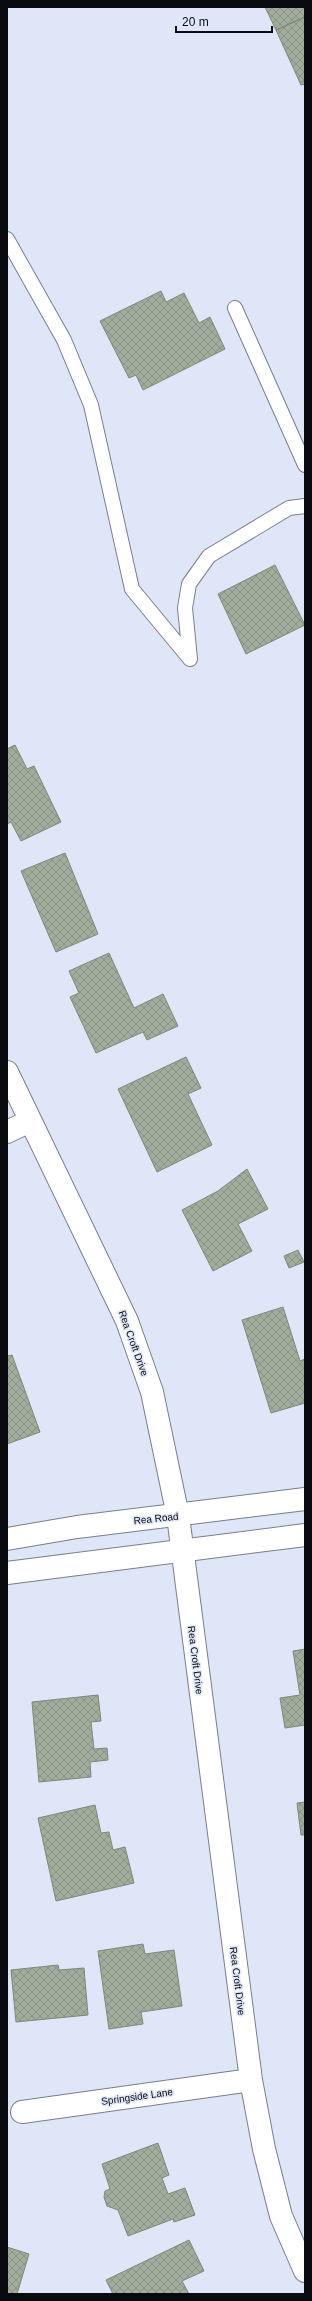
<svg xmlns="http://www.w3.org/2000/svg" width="312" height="2301" font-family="Helvetica,sans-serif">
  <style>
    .building { fill: url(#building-cross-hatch); stroke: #7e8778 }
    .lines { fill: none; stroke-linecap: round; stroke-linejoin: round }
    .lane-casing { stroke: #787e8e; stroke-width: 16 }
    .street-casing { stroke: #787e8e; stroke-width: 24 }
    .secondary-casing { stroke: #787e8e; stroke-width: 24 }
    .lane { stroke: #fff; stroke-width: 14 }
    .street { stroke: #fff; stroke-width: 22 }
    .secondary { stroke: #fff; stroke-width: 22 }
    .labels { text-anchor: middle; stroke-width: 3; stroke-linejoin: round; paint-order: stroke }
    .street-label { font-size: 10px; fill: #090b11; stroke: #dfe6f7 }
  </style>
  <defs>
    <pattern id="building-cross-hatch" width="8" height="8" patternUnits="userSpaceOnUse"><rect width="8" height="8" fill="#a2ac9c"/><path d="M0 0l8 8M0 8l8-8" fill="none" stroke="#8a9385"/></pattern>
  </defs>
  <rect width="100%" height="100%" fill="#dfe6f7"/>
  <path class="building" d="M265,7H305V17L276,30Z
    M305,17V84L301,85L276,30Z
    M161,291L166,302L184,293L199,323L210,317L225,349L143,390L136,375L129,378L100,321Z
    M275,565L305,625L246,654L218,594Z
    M15,745L27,769L34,766L61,822L21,841L11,822L7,824V749Z
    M65,853L98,934L56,952L21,871Z
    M109,953L134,1008L163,994L178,1026L147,1040L143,1032L96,1053L70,997L79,993L69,971Z
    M186,1057L201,1088L188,1094L212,1145L157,1172L118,1089Z
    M247,1169L268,1209L238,1224L252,1251L213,1271L182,1210L218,1191Z
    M298,1250L304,1262L289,1268L284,1256Z
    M283,1307L300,1361L305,1359V1403L271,1413L242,1320Z
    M12,1355L40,1432L7,1444V1356Z
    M305,1649V1725L285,1728L280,1698L300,1695L293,1651Z
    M98,1695L101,1721L91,1722L94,1749L107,1748L108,1760L90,1762L91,1777L39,1782L32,1702Z
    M305,1802V1835H301L297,1803Z
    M95,1805L101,1833L109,1832L113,1850L125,1847L134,1883L56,1901L38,1818Z
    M143,1944L145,1954L174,1950L182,2006L141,2012L143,2024L109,2029L98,1951Z
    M58,1965L59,1970L84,1968L88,2015L16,2022L11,1970Z
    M158,2143L169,2175L162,2178L168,2194L185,2188L195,2215L174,2222L173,2219L128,2236L118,2210L107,2206L104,2197L105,2191L110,2189L102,2164Z
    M189,2240L204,2271L182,2281L189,2294H113L106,2280Z
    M7,2247L29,2254L17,2294H7Z"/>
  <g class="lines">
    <g class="lane-casing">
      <path id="lane" d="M7,239L64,340L91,405L132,589L190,659
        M235,308L305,465
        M190,659L185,608L189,584L209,556L289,508L305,506"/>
    </g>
    <g class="street-casing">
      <path id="street" d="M7,1072L127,1321L152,1392L178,1516L251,2080L264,2149L281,2216L305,2271
        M7,1132L30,1121
        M22,2112L251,2080"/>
    </g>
    <g class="secondary-casing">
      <path id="secondary" d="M7,1539L77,1527L305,1499
        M7,1573L305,1535"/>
    </g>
    <use href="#lane" class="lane"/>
    <use href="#street" class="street"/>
    <use href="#secondary" class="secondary"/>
  </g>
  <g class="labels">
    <g class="street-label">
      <text transform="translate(134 1343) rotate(70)" y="4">Rea Croft Drive</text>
      <text transform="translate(156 1518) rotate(-6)" y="4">Rea Road</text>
      <text transform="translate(196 1660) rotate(83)" y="4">Rea Croft Drive</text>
      <text transform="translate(238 1981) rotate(83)" y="4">Rea Croft Drive</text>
      <text transform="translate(137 2096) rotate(-8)" y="4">Springside Lane</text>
    </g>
  </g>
  <rect width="312" height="2301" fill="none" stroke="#090b11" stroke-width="16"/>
  <path d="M176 26v6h96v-6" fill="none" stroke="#090b11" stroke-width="2"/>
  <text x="182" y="26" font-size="12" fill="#090b11" stroke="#dfe6f7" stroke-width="3" paint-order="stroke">20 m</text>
</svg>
